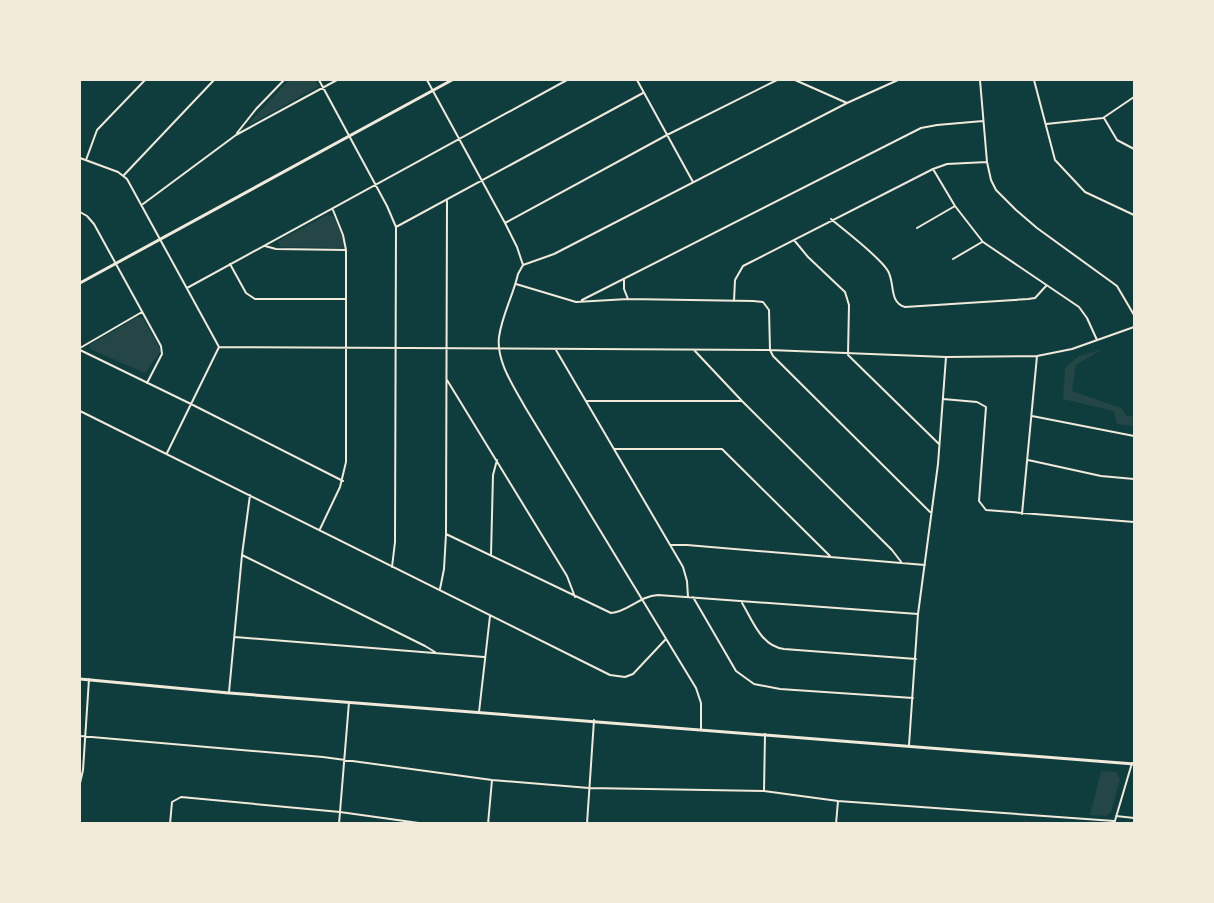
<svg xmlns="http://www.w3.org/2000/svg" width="1214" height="903" font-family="'Fira Sans',sans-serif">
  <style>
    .green { fill: #244646 }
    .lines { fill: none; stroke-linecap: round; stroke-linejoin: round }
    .minor { stroke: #f1e9da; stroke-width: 2 }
    .tertiary { stroke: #f1e9da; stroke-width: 3 }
  </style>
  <rect width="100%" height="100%" fill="#0f3d3e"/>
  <path class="green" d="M289,80H315L319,86L251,124L249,123Z
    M327,215L333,216L344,239V248L280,247L278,241Z
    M137,317L143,318L161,351L145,373L90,349V345Z
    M1101,350L1076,365L1072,391L1121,408L1127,416H1134V426L1117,424L1114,411L1063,399L1065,368L1079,356Z
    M1101,771L1116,772L1120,779L1111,812L1106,816L1090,815Z"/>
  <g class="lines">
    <path class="minor" d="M319,80L387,206L396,227L395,542L392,567
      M427,80L505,223L517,247L523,265L518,274C513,296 502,315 499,337C496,361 514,387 525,407L696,688L701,703V730
      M637,80L693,182
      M795,80L847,103
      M980,80L987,162L991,180L996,190L1016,210L1037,228L1117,286L1134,315
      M1034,80L1055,160L1085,192L1134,215
      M1104,118L1117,140L1134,149
      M1046,124L1103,118L1134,97
      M237,133L256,109L284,80
      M80,158L118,172L127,179L219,347L167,453
      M86,160L97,130L145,80
      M933,169L955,206L983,242L1079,307L1087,318L1097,340
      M124,175L214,80
      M143,204L236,135L337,80
      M80,212L87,216L94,224L161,346L162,354L147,383
      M831,219C845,231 880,257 888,271C895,283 889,303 905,307L1028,299L1035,298L1046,286
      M505,223L667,135L777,80
      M396,227L643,93
      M917,228L955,206
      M794,240L808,257L845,292L849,305L848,355L939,444
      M265,246L276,249L346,250
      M953,259L982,242
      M230,264L246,293L255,299H346
      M523,265L554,254L847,103L898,80
      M624,280V289L628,299
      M516,284L576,302L628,299L753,301L763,302L769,310L770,350L773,356L930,512
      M187,288L567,80
      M582,300L921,128L937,125L983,121
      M734,301L735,280L743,266L933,169L947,164L987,162
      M219,347L770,350L946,357L1037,356L1072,349L1134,327
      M80,348L142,312
      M80,350L191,404L343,481
      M556,350L683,567L687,581L688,597
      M694,350L742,401L892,550L902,563
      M447,380L567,576L575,597
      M943,399L977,402L986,407L979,501L986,510L1134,522
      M587,401H742
      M80,411L610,675L625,677L633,674L665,640
      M1032,416L1134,436
      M614,449H722L830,556
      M1028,460L1101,476L1134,479
      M1022,514L1037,356
      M320,529L340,487L346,462V250L343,235L333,210
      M446,534L611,613C628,612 639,596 658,595L918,614
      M671,545H687L925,565
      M242,555L425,646L435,652
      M491,555L493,475L497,460
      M440,589L444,569L446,534L447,201
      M693,597L736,671L754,684L780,689L913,698
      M742,603C753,621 761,646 784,649L916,659
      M235,637L484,657
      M229,692L242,555L250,495
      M479,712L490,616
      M80,736L323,757L492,780L589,788L764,791L838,801L1114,821
      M909,745L918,614L938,464L946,357
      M80,783L83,770L89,679
      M764,791L765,734
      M1116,816L1134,818
      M170,824L172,802L181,797L340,812L426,824
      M339,824L349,702
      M488,824L492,780
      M587,824L594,720
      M836,824L838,801
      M1114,824L1132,763"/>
    <path class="tertiary" d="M80,283L452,80
      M80,679L229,693L1134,764"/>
  </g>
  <rect width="1214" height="903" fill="none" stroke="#f1e9da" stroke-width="162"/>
</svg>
